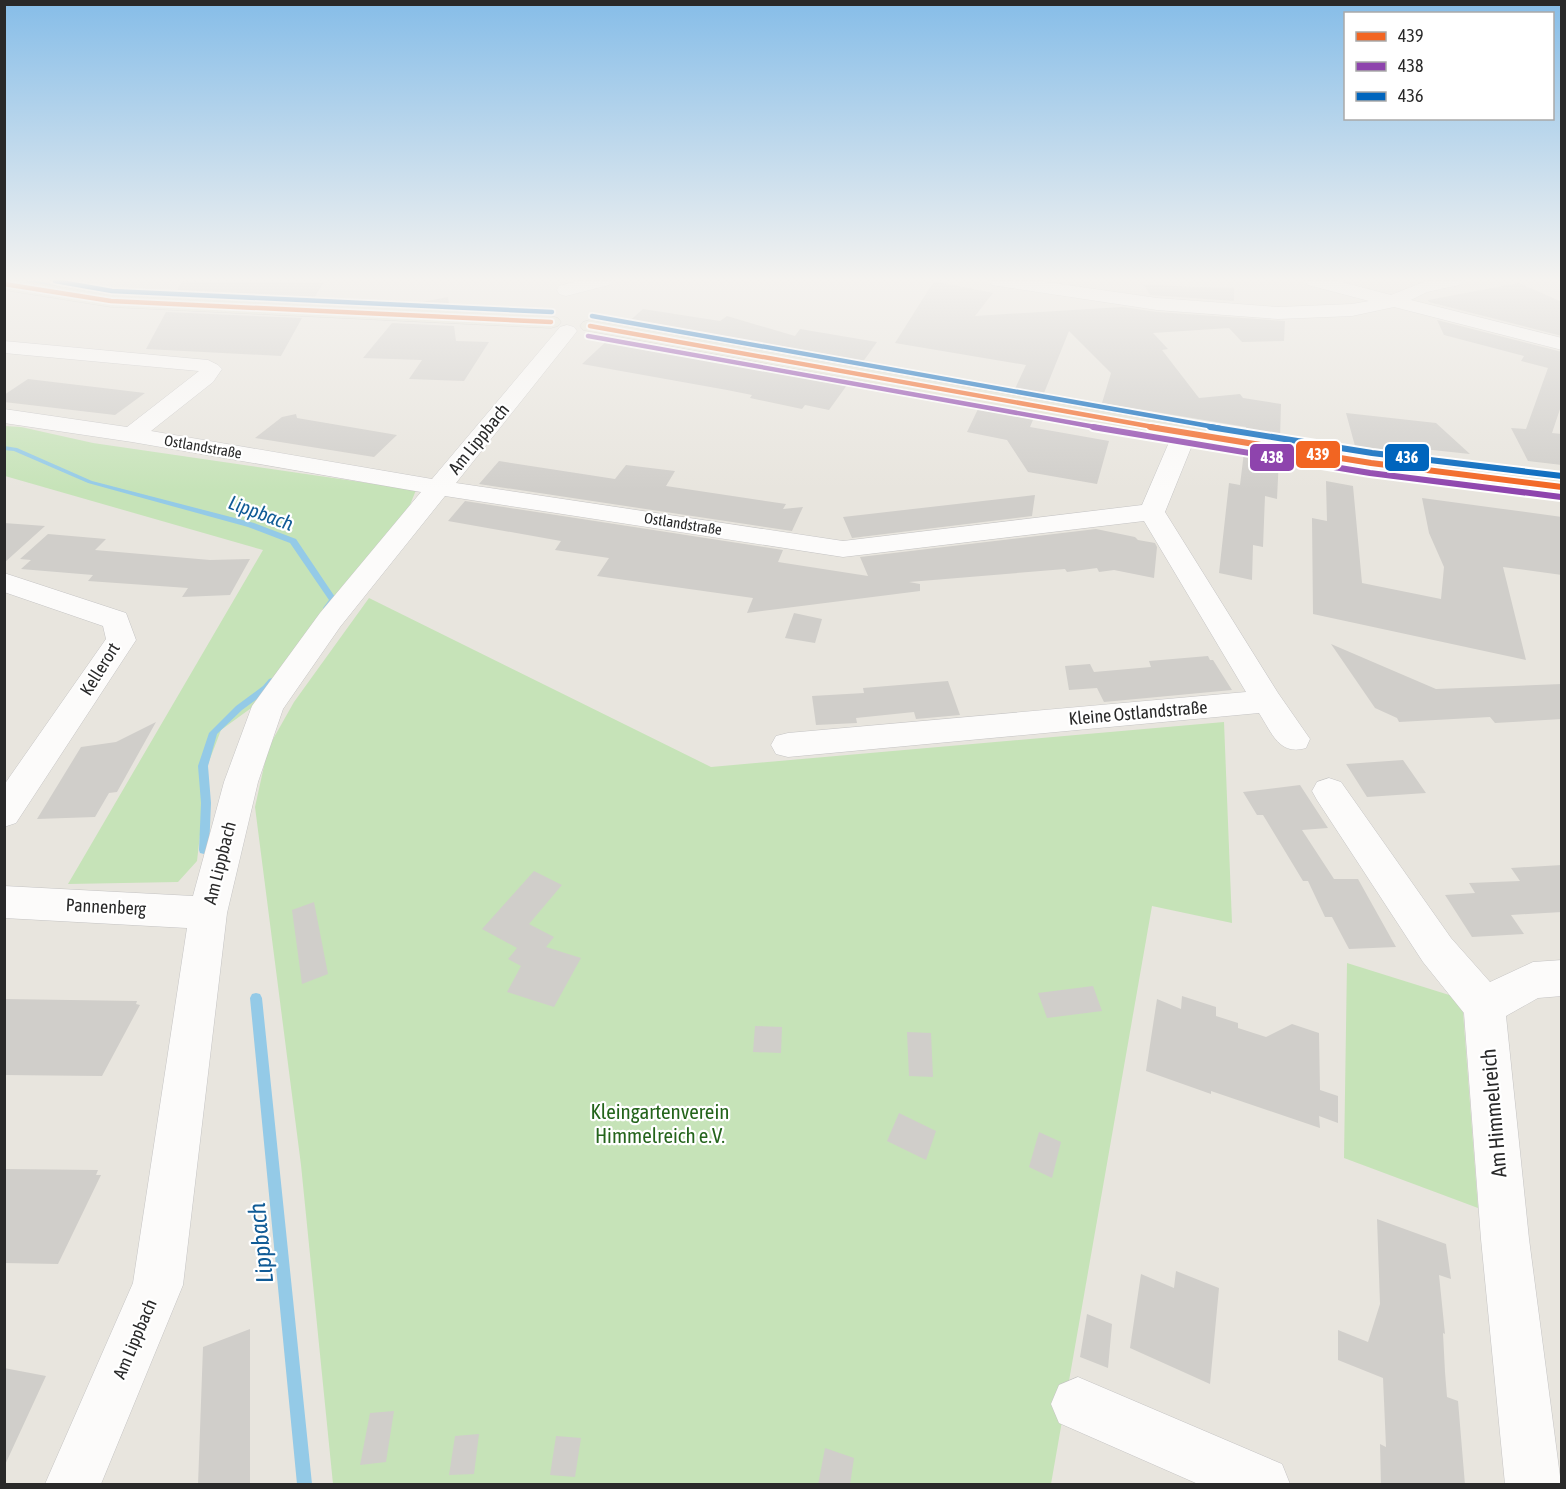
<svg xmlns="http://www.w3.org/2000/svg" width="1566" height="1489" font-family="'Asap Condensed',sans-serif">
  <style>
    .green { fill: #c6e3b8 }
    .lines { fill: none; stroke-linecap: round; stroke-linejoin: round }
    .stream { fill: #94cae7; fill-rule: evenodd }
    .building { fill: #d0ceca }
    .minor-casing { stroke: #c5c4c4; stroke-width: 1 }
    .major-casing { stroke: #c4c3c0; stroke-width: 1 }
    .minor { fill: #fcfbfa; fill-rule: evenodd }
    .major { fill: #e5e3d4; fill-rule: evenodd }
    .bus-1-far1-casing { stroke: #fff; stroke-width: 8 }
    .bus-1-casing { stroke: #fff; stroke-width: 10 }
    .bus-2-far1-casing { stroke: #fff; stroke-width: 8 }
    .bus-2-casing { stroke: #fff; stroke-width: 10 }
    .bus-3-far1-casing { stroke: #fff; stroke-width: 8 }
    .bus-3-casing { stroke: #fff; stroke-width: 10 }
    .bus-1-far1 { stroke: #f26522; stroke-width: 4.5 }
    .bus-1 { stroke: #f26522; stroke-width: 6 }
    .bus-2-far1 { stroke: #8e44ad; stroke-width: 4.5 }
    .bus-2 { stroke: #8e44ad; stroke-width: 6 }
    .bus-3-far1 { stroke: #0065bd; stroke-width: 4.5 }
    .bus-3 { stroke: #0065bd; stroke-width: 6 }
    .labels { text-anchor: middle; stroke-width: 4.5; stroke-linejoin: round; paint-order: stroke }
    .far-street-label { font-size: 15px; fill: #292929; stroke: #fff }
    .street-label { font-size: 18px; fill: #292929; stroke: #fff }
    .water-label { font-size: 20px; font-style: italic; fill: #105b96; stroke: #fff }
    .near-park-label { font-size: 21px; fill: #24641b; stroke: #fff }
    .near-street-label { font-size: 21px; fill: #292929; stroke: #fff }
    .near-water-label { font-size: 24px; font-style: italic; fill: #105b96; stroke: #fff }
    .line-badge { stroke: #fff; stroke-width: 2 }
    .badge-label { font-size: 16px; text-anchor: middle; font-weight: bold; fill: #fff }
  </style>
  <rect width="100%" height="100%" fill="#e8e5de"/>
  <path class="green" d="M4,426L21,427L93,443L416,490L410,505L258,703L221,730L208,764L197,861L178,882L68,884L263,550L5,476Z
    M369,598L711,767L1224,722L1232,923L1152,906L1051,1484H333L301,1165L255,807L268,748L294,702Z
    M1347,963L1462,999L1478,1208L1344,1158Z"/>
  <g class="lines">
    <path class="stream" d="M26,281H38L58,286L55,288Z
      M93,291L127,294L130,296L127,298L91,294V292Z
      M4,446L17,448L92,481L254,523L296,539L337,600L330,610H324L323,608L329,600L290,543L248,527L88,483L14,451L4,450Z
      M272,678L276,681L269,690L242,710L217,734L208,766L211,803L209,850L208,853L204,854L200,853L199,850L201,803L198,766L209,733L236,706L263,686L269,679Z
      M256,993L260,994L262,998L312,1484H297L250,998L252,994Z"/>
  </g>
  <path class="building" d="M182,281L299,283H323L312,302L174,296Z
    M934,281L993,293L975,316L1122,307L1157,312L1285,321L1284,341L1242,342L1229,328L1153,333L1168,349L1162,350L1199,398L1240,394L1243,398L1281,404L1280,439L1246,434V427L1102,403L1111,373L1069,331L1042,398L1013,393L1026,365L895,343Z
    M1519,283L1562,302V336L1429,302L1428,300Z
    M1144,285L1234,288V301L1150,295Z
    M448,297L450,309L405,307L406,305Z
    M643,309L720,321L727,316L795,336L800,329L877,342L860,366L626,324Z
    M166,312L302,318L281,356L146,349Z
    M1437,320L1562,352V403L1552,433L1562,434V465L1528,461L1511,428L1526,429L1548,368L1521,361L1524,356L1444,335Z
    M392,323L454,326L456,341L489,342L464,381L409,379L422,360L363,358Z
    M611,337L850,381L829,410L805,405L802,409L750,398L752,395L727,390L582,364Z
    M28,379L145,393L115,415L4,402V395Z
    M978,409L1004,413L1005,409L1035,415L1030,427L1109,441L1097,484L1028,472L1007,440L967,432Z
    M1346,413L1436,423L1470,454L1385,445L1387,450L1355,446Z
    M296,414L297,418L397,435L374,457L255,438L282,417Z
    M1244,452L1279,457L1277,499L1265,496L1263,547L1253,545L1252,580L1219,573L1229,483L1240,485Z
    M499,461L615,479L626,465L675,471L666,486L786,504L783,509L803,507L792,531L479,484Z
    M1326,481L1353,486L1362,583L1441,599L1444,567L1429,533L1422,498L1562,517V575L1503,567L1526,660L1313,614L1312,518L1327,521Z
    M1035,495L1032,516L852,538L843,517Z
    M465,501L783,550L778,562L868,576L860,557L1096,529L1135,537L1138,540L1155,543L1157,547L1154,578L1114,570L1099,572L1097,568L1067,572L1065,569L909,582L920,584V591L747,613L753,598L597,576L609,558L555,550L561,541L448,521Z
    M4,523L45,526L4,563Z
    M48,534L106,539L95,550L210,560L250,559L230,595L182,597L188,588L88,581L93,575L21,569L31,560L20,559Z
    M794,613L822,619L815,643L785,638Z
    M1331,644L1436,689L1562,684V719L1495,723L1490,717L1399,722L1397,718L1375,708Z
    M1208,656L1210,660H1213L1232,690L1104,702L1097,688L1069,690L1065,666L1090,664L1094,672L1151,667L1149,661Z
    M948,681L960,715L916,719L914,712L856,718L857,723L816,725L812,696L864,693L863,688Z
    M156,722L117,792L109,793L95,817L37,819L81,747L116,742Z
    M1403,760L1426,793L1367,797L1346,764Z
    M1300,785L1328,828L1302,830L1334,879H1358L1396,947L1349,949L1332,917H1325L1308,881H1303L1263,815H1257L1243,792Z
    M1562,865V912L1511,915L1524,934L1472,937L1445,895L1475,893L1469,883L1520,881L1511,868Z
    M534,871L562,885L529,924L554,937L546,947L581,958L554,1007L507,992L521,966L508,959L517,948L482,929Z
    M314,902L328,974L302,984L292,910Z
    M1093,986L1102,1011L1047,1018L1038,993Z
    M1182,996L1216,1007V1016L1238,1023V1028L1266,1037L1292,1024L1319,1033L1320,1090L1338,1096V1123L1319,1116L1320,1128L1211,1091V1094L1146,1071L1157,999L1181,1009Z
    M4,999L137,1001L136,1004L140,1005L102,1076L4,1075Z
    M755,1026L782,1027L781,1053L753,1052Z
    M907,1032L931,1033L933,1077L909,1076Z
    M899,1113L936,1131L926,1160L887,1141Z
    M1039,1132L1061,1142L1052,1178L1029,1167Z
    M4,1169L98,1170L96,1175H101L58,1264L4,1263Z
    M1377,1219L1446,1244L1451,1279L1439,1275L1445,1334L1443,1333L1445,1372L1447,1397L1458,1401L1465,1485H1381L1380,1444L1386,1447L1383,1378L1338,1360V1330L1368,1342L1380,1304Z
    M1176,1271L1219,1288L1210,1384L1130,1348L1141,1274L1174,1288Z
    M1087,1314L1112,1324L1108,1368L1080,1357Z
    M250,1329V1485H198L203,1347Z
    M4,1368L46,1376L4,1467Z
    M394,1411L386,1462L360,1465L370,1413Z
    M479,1434L474,1474L449,1475L455,1436Z
    M556,1436L581,1438L575,1477L550,1475Z
    M825,1448L854,1458L850,1485H818Z"/>
  <g class="lines">
    <g class="minor-casing">
      <path id="minor" d="M578,281H612L609,285L566,296L559,294L557,290L559,286Z
        M989,281H1039L1157,298L1278,307L1352,304L1369,301L1308,285L1305,281H1338L1391,295L1426,281H1462L1459,285L1427,292L1411,300L1562,338V350L1394,307L1352,316L1278,319L1157,310L998,286L992,285Z
        M567,325L574,327L577,331L574,335L456,483L843,541L1142,505L1173,433L1177,428L1185,426L1193,428L1197,433L1165,512L1278,693L1310,739L1306,748C1279,756 1272,733 1259,713L788,757L776,754L771,745L776,736L788,733L1246,692L1144,521L843,557L445,496L340,627L283,709L258,782L227,913L183,1285L101,1484H45L133,1283L187,928L4,918V886L193,896L224,782L252,706L320,613L421,492L132,442L4,423V409L127,427L199,371L4,353V341L208,360L218,365L222,369L213,382L151,431L432,479L560,327Z
        M4,573L126,613L136,640L16,823L4,827V785L106,639L103,626L4,592Z
        M1329,778L1341,782L1451,938L1490,982L1533,962L1562,960V996L1538,998L1506,1016L1529,1239L1561,1484H1505L1481,1239L1464,1013L1423,962L1317,800L1312,791L1317,782Z
        M1078,1377L1282,1464L1290,1484H1198L1059,1423L1051,1404L1059,1385Z"/>
    </g>
    <g class="major-casing">
      <path id="major" d="M4,281H23L111,295L551,316L558,318L561,322L558,326L551,328L111,307L4,290Z
        M590,320L1185,426L1371,456L1562,479V494L1371,470L1185,440L583,330L580,326L583,322Z"/>
    </g>
    <use href="#minor" class="minor"/>
    <use href="#major" class="major"/>
    <g class="bus-1-far1-casing">
      <path id="bus-1-far1" d="M4,284L111,301L551,322
        M590,326L1159,428"/>
    </g>
    <g class="bus-1-casing">
      <path id="bus-1" d="M1150,427L1371,463L1562,487"/>
    </g>
    <g class="bus-2-far1-casing">
      <path id="bus-2-far1" d="M588,336L1101,428"/>
    </g>
    <g class="bus-2-casing">
      <path id="bus-2" d="M1093,427L1370,473L1561,497"/>
    </g>
    <g class="bus-3-far1-casing">
      <path id="bus-3-far1" d="M55,281L112,291L552,312
        M592,316L1220,428"/>
    </g>
    <g class="bus-3-casing">
      <path id="bus-3" d="M1210,427L1372,453L1562,476"/>
    </g>
    <use href="#bus-1-far1" class="bus-1-far1"/>
    <use href="#bus-1" class="bus-1"/>
    <use href="#bus-2-far1" class="bus-2-far1"/>
    <use href="#bus-2" class="bus-2"/>
    <use href="#bus-3-far1" class="bus-3-far1"/>
    <use href="#bus-3" class="bus-3"/>
  </g>
  <linearGradient id="sky" x2="0" y2="1"><stop stop-color="#86bde8"/><stop offset="0.57" stop-color="#f5f3f0"/><stop offset="1" stop-color="#f5f3f0" stop-opacity="0"/></linearGradient>
  <rect width="1566" height="490" fill="url(#sky)"/>
  <g class="labels">
    <g class="far-street-label">
      <text transform="translate(203 447) rotate(10)" y="5">Ostlandstraße</text>
      <text transform="translate(683 524) rotate(9)" y="5">Ostlandstraße</text>
    </g>
    <g class="street-label">
      <text transform="translate(479 439) rotate(-51)" y="6">Am Lippbach</text>
      <text transform="translate(100 669) rotate(-58)" y="6">Kellerort</text>
      <text transform="translate(1138 713) rotate(-5)" y="6">Kleine Ostlandstraße</text>
      <text transform="translate(220 863) rotate(-76)" y="6">Am Lippbach</text>
      <text transform="translate(106 907) rotate(3)" y="6">Pannenberg</text>
      <text transform="translate(135 1339) rotate(-67)" y="6">Am Lippbach</text>
    </g>
    <g class="water-label">
      <text transform="translate(261 513) rotate(20)" y="7">Lippbach</text>
    </g>
    <g class="near-park-label">
      <text x="660" y="1119">Kleingartenverein<tspan x="660" dy="24">Himmelreich e.V.</tspan></text>
    </g>
    <g class="near-street-label">
      <text transform="translate(1494 1113) rotate(-95)" y="7">Am Himmelreich</text>
    </g>
    <g class="near-water-label">
      <text transform="translate(261 1243) rotate(-96)" y="8">Lippbach</text>
    </g>
  </g>
  <g class="line-badge">
    <rect x="1295" y="440" width="46" height="29" rx="6" fill="#f26522"/>
    <rect x="1384" y="443" width="46" height="29" rx="6" fill="#0065bd"/>
    <rect x="1249" y="443" width="46" height="29" rx="6" fill="#8e44ad"/>
  </g>
  <g class="badge-label">
    <text x="1318" y="460">439</text>
    <text x="1407" y="463">436</text>
    <text x="1272" y="463">438</text>
  </g>
  <rect width="1566" height="1489" fill="none" stroke="#292929" stroke-width="12"/>
  <rect x="1344" y="12" width="210" height="108" fill="#ffffff" stroke="#a9a9a9" stroke-width="1.5"/>
  <rect x="1356" y="32" width="30" height="9" fill="#f26522" stroke="#a9a9a9" stroke-width="1.5"/>
  <text x="1398" y="42" font-size="18" fill="#292929">439</text>
  <rect x="1356" y="62" width="30" height="9" fill="#8e44ad" stroke="#a9a9a9" stroke-width="1.5"/>
  <text x="1398" y="72" font-size="18" fill="#292929">438</text>
  <rect x="1356" y="92" width="30" height="9" fill="#0065bd" stroke="#a9a9a9" stroke-width="1.5"/>
  <text x="1398" y="102" font-size="18" fill="#292929">436</text>
</svg>
